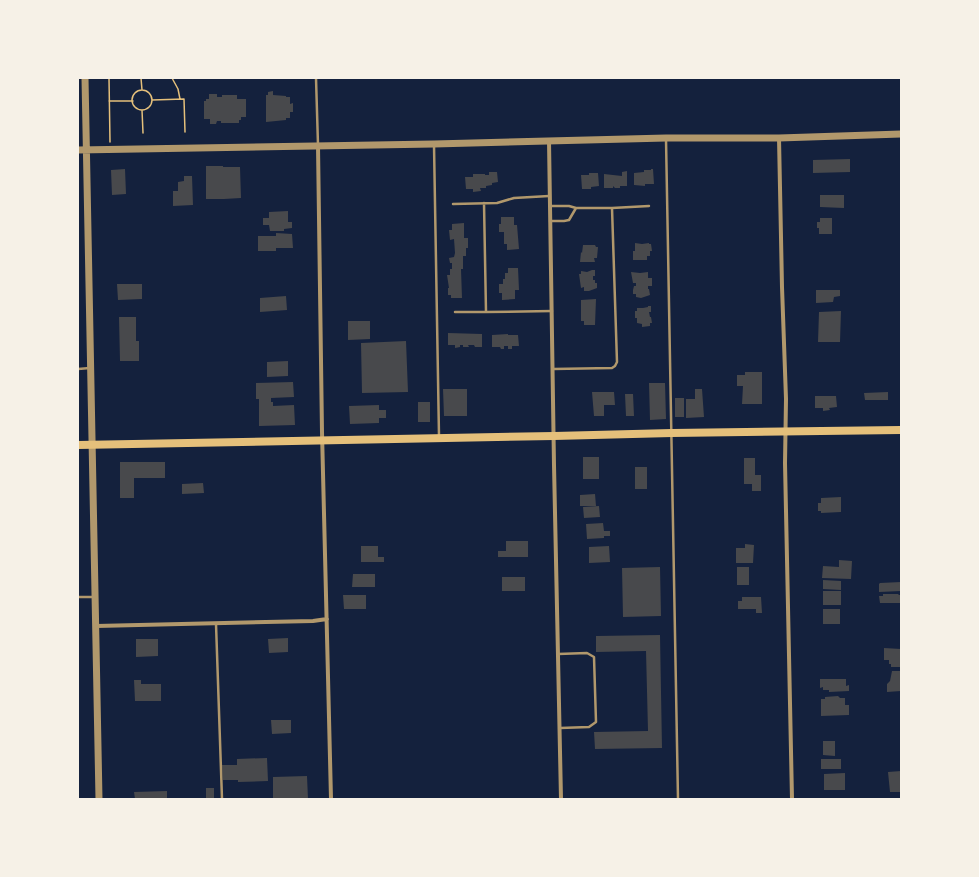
<svg xmlns="http://www.w3.org/2000/svg" width="979" height="877" font-family="'PT Sans Narrow',sans-serif">
  <style>
    .building { fill: #48494c }
    .lines { fill: none; stroke-linecap: round; stroke-linejoin: round }
    .path { stroke: #e5c07b; stroke-width: 1.5 }
    .service { stroke: #b1986c; stroke-width: 2.5 }
    .minor { stroke: #b1986c; stroke-width: 4 }
    .tertiary { stroke: #b1986c; stroke-width: 7 }
    .primary { stroke: #e5c07b; stroke-width: 8 }
  </style>
  <rect width="100%" height="100%" fill="#14213d"/>
  <path class="building" d="M273,91V95L286,96V97H290V104L293,103V112H290V118H286V120L266,122V95H268V92Z
    M209,94H217V97H222V95H237V99H246V117H241V120H239V123H221V121H217L216,124H210V119H204V101H206V99H209Z
    M850,159V172L813,173V160Z
    M206,166H223V167H240L241,198L224,199V188V199H206Z
    M125,169L126,194L112,195L111,170Z
    M651,169H653L654,184H645V186L634,185V173L644,172V170H651Z
    M627,171V186H620V188H615L613,186V188H604V174L622,176V172Z
    M489,172H497L498,182L492,183V185L486,186V188H480L481,191L473,192V189H466L465,177H473V174H485V175H489Z
    M589,173H598L599,186L591,187V189H582L581,175H589Z
    M184,176H192L193,205L173,206V191H178V182L184,181Z
    M820,195H844V208L820,207Z
    M288,211V222H292V228L284,229V231H270L269,225H263V218H269V212Z
    M501,217H514V225H517L519,249L507,250V244H504V232H499V224H501Z
    M820,218H832V234H819V228H817V222H820Z
    M464,223V238H468V248H466V256H463V269H461L462,298H451V295H448V288H449L447,275H450V269H452V263H450L449,258L454,257L455,253L454,239L450,240L449,230H452V224Z
    M276,233L292,234L293,248H276V251H258V236H276Z
    M635,243L642,244L649,243V244H651L652,251H650V256H647V260H633V251H635Z
    M583,245H595L596,247H598L597,258H594L595,262H580L581,252L582,253Z
    M508,268H518L519,290H515V299L502,300V293H499V284H503V279H505V273H508Z
    M592,270H595V276H593V280H595V283H597V288L589,291H584V287L581,288L579,274H581V271L587,272Z
    M631,272L640,273L648,272V278H652V286H648V289H649L650,295L641,298L636,297V294H633V290L634,286H636V283H633Z
    M117,284H142V299L118,300Z
    M816,290H840V296L834,297L833,302L816,303Z
    M286,296L287,310L260,312V298Z
    M596,299L595,325H584V321H581V300Z
    M648,306H651V312H649L650,317H651L652,323H650V326L642,327V324L637,323V318H635V311H637V308H643L648,307Z
    M841,311L840,342H818L819,312Z
    M119,317H136V341H139V361H120Z
    M348,321H370V339L348,340Z
    M448,333L482,334V347H475L474,345H468L469,347H463V345H460V347L455,348V345H448Z
    M508,334V335H518L519,346H512V349H508V346H504V349H501L500,347H492V335Z
    M406,341L408,392L362,393L361,343Z
    M288,361V376L267,377V362Z
    M745,372H762V404H742L743,386H737V375H745Z
    M293,382L294,397L271,398V402H273V406L294,405L295,425L259,426V399H256V383Z
    M649,383H665L666,419L650,420Z
    M443,389H467V416H444Z
    M695,389H702L704,417L686,418V399H695Z
    M592,392H614L615,405H604V416H594Z
    M888,392V400H865L864,393Z
    M625,394H633L634,416H626Z
    M815,396H836L837,407L829,408L830,410L823,411V408H815Z
    M675,398H684V417H675Z
    M418,402H430V422H418Z
    M379,405V410H386V418H379V423L350,424L349,406Z
    M583,457H599V479H583Z
    M744,458H755V475H761V491H752V484H744Z
    M120,462H165V478H134V498H120Z
    M635,467H647V489H635Z
    M203,483L204,493L182,494V484Z
    M595,494L596,506H580V495Z
    M841,497V512L821,513V511H818V503H821V498Z
    M599,506L600,517L584,518L583,507Z
    M603,523L604,531H610V536H604V538L587,539L586,524Z
    M506,541H528V557H498V551H506Z
    M745,544L754,545L753,563H736V548H745Z
    M361,546H378V557H384V562H361Z
    M609,546L610,562L589,563V547Z
    M839,560L852,561L851,579L822,578L823,566L839,567Z
    M660,567L661,616L623,617L622,568Z
    M737,567H749V585H737Z
    M353,574H375V587H352Z
    M502,577H525V591H502Z
    M823,580L841,581V590L823,589Z
    M901,582V591L879,592V584L880,583Z
    M823,591H841V605H823Z
    M883,594H898L899,595H901V603H880L879,596H883Z
    M343,595H366V609H344Z
    M742,597H761L762,613H756V609H738V601H742Z
    M823,609H840V624H823Z
    M660,635L662,748L595,749L594,732L648,731L646,651L596,652V636Z
    M288,638V652L269,653L268,639Z
    M136,639H158V656L136,657Z
    M884,648L901,649V667H891V664H889V660H884Z
    M892,671H901V691L887,692V684L890,681Z
    M820,679H846V686L849,685V691L829,692V690H823V687L820,688Z
    M134,680H141V684H161V701H135Z
    M838,696L840,698H845V705H849V715L821,716V699H825V697Z
    M271,720H291V733L272,734Z
    M823,741H835V756L823,755Z
    M267,758L268,781L238,782V780H223L222,765H237V759Z
    M821,759H841V769H821Z
    M901,771V792H890L888,772Z
    M845,773V790H824V774Z
    M307,776L308,799H273V777Z
    M206,788H214V799H206Z
    M167,791V799H135L134,792Z"/>
  <g class="lines">
    <path class="path" d="M109,78L110,142
      M141,78L142,90
      M172,78L178,89L180,99
      M132 100a10 10 0 1 1 20 0a10 10 0 1 1-20 0Z
      M152,100L184,99L185,132
      M109,101H133
      M142,110L143,133"/>
    <path class="service" d="M316,78L318,145
      M666,139L678,799
      M434,145L439,436
      M453,204L497,203L514,198L549,196
      M550,206H569L576,208H612L617,362L615,366L612,368L553,369
      M612,208L649,206
      M550,221H564L569,220L576,208
      M455,312H486L484,203
      M486,312L552,311
      M78,369L90,368
      M78,597H93
      M216,624L222,799
      M558,654L587,653L594,657L596,722L589,727L560,728"/>
    <path class="minor" d="M779,138L782,287L786,399L785,463L792,799
      M549,141L554,465L561,799
      M318,146L322,432L331,799
      M96,626L313,621L327,619"/>
    <path class="tertiary" d="M85,78L99,799
      M78,150L434,144L666,138H779L901,134"/>
    <path class="primary" d="M78,445L554,436L672,433L901,430"/>
  </g>
  <rect width="979" height="877" fill="none" stroke="#f6f1e7" stroke-width="158"/>
</svg>
